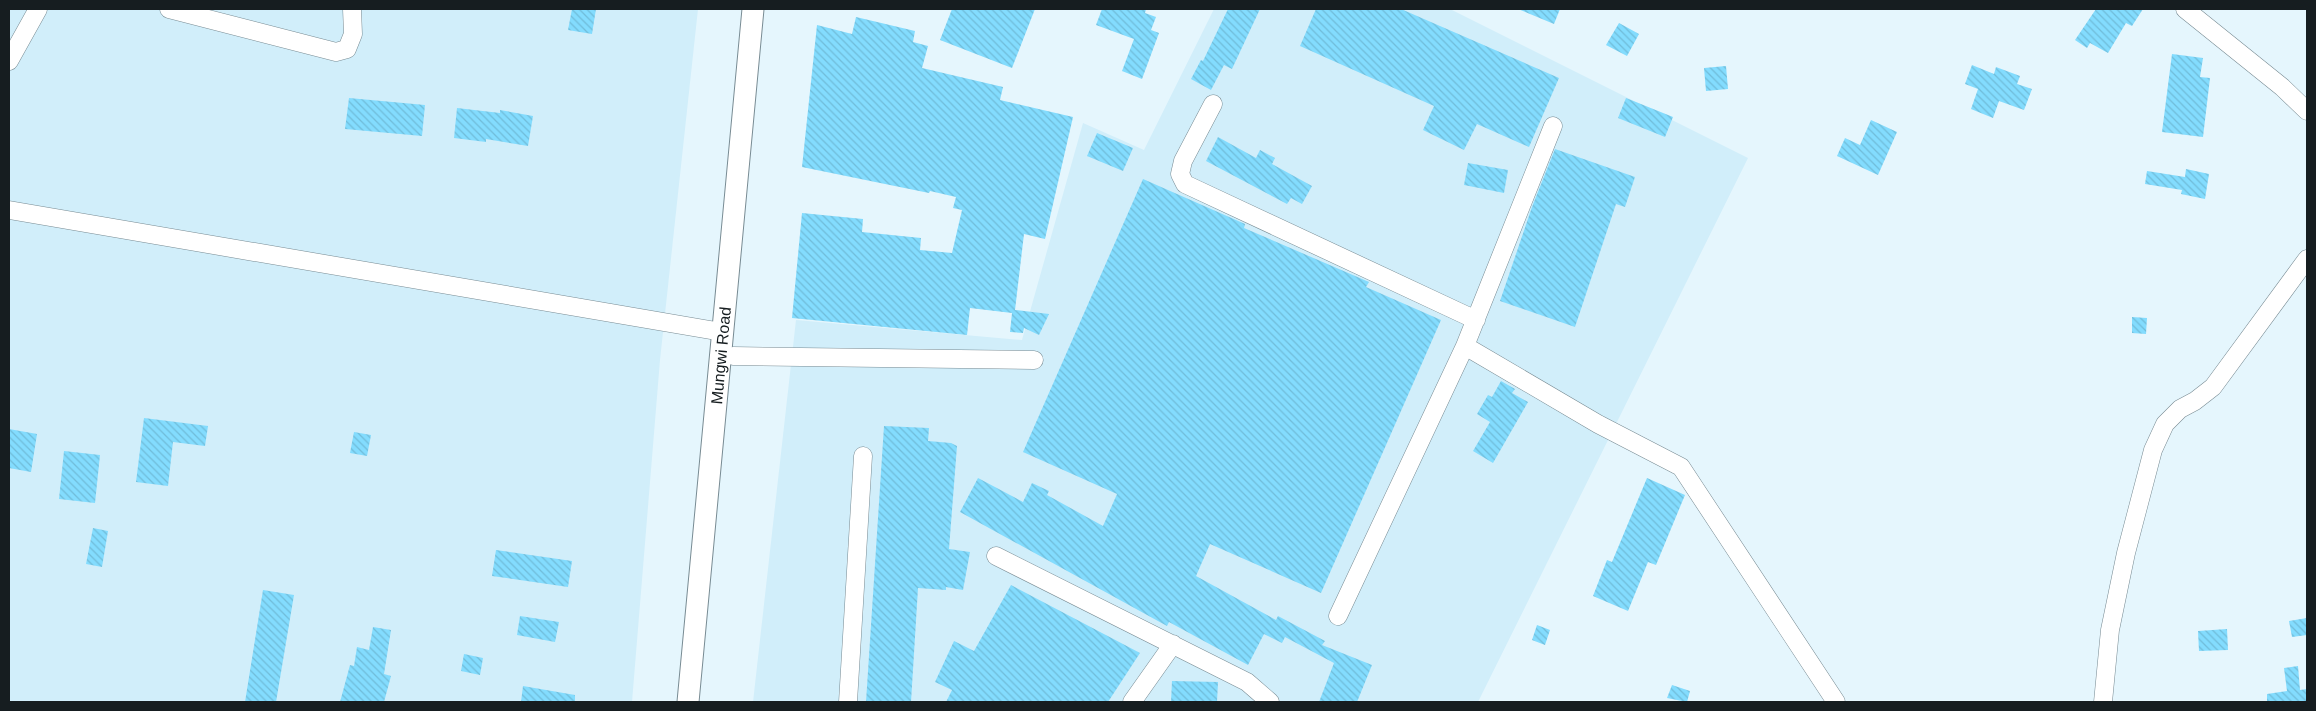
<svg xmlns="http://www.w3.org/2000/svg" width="2316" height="711" font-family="Helvetica,sans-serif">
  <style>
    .built { fill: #d1eefa }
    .building { fill: url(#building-back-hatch) }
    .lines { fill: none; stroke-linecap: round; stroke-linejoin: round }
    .minor-casing { stroke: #788b93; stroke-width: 19 }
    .major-casing { stroke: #788b93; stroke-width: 23 }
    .minor { stroke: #fff; stroke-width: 18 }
    .major { stroke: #fff; stroke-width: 21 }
    .labels { text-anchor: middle; stroke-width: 4; stroke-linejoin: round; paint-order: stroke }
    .street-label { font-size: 16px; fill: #161d20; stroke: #fff }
  </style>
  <defs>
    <pattern id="building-back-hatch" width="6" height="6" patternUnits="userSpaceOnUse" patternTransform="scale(1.25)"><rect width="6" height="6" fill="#83dcfe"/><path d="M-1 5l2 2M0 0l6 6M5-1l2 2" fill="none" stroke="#70bcd9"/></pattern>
  </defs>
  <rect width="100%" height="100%" fill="#e5f6fd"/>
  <path class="built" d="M9,9H698L660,360L632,702H9Z
    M1214,9H1450L1748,158L1478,702H753L796,320L1022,340L1083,123L1144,150Z"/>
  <path class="building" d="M572,9H596L592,34L568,30Z
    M952,9H1035L1012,68L940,40Z
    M1102,9H1146L1145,13L1156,17L1151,30L1159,33L1142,79L1122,71L1134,39L1096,25Z
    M1228,9H1260L1232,69L1224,65L1211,90L1191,79L1201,60L1203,61Z
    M1316,9H1401L1559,78L1529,147L1477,124L1464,150L1423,130L1434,106L1300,46Z
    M1518,9H1560L1554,24Z
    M2096,9H2143L2132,26L2126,23L2108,53L2090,43L2087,48L2075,40Z
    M856,17L915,31L913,42L928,46L922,68L1003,87L1000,100L1073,117L1045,239L1024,234L1015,310L1049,314L1039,335L1024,328L1023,333L1010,332L1012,313L970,308L967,335L792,318L802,213L863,219L862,232L921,238L920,250L952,253L962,210L953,208L956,197L930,191L929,193L802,167L817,25L852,34Z
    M1619,23L1639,34L1627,56L1606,45Z
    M2172,54L2203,58L2200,77L2210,78L2203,137L2162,132Z
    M1972,65L1994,74L1996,67L2020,76L2017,84L2032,89L2024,110L1999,101L1993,118L1971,109L1978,89L1965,84Z
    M1726,66L1728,89L1706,91L1704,68Z
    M349,98L425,105L422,136L345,129Z
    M1626,98L1673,117L1665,137L1618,118Z
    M457,108L500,113V110L533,116L528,146L486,139V142L454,138Z
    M1871,120L1897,132L1878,175L1837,156L1845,138L1860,145Z
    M1097,133L1133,148L1123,171L1087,156Z
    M1218,137L1256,158L1260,150L1275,158L1272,164L1312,186L1302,204L1291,198L1287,204L1206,161Z
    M1555,149L1635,177L1625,207L1616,204L1575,327L1500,301L1532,207Z
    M1468,163L1508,170L1504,193L1464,185Z
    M2186,169L2209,174L2205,199L2181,194L2182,190L2145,184L2147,171L2185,177Z
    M1143,179L1245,224L1244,228L1369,282L1366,287L1441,320L1321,593L1210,544L1196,576L1276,620L1278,616L1325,641L1322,645L1372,665L1357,702H1319L1334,663L1285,637L1282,643L1264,634L1248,665L1169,622L1167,626L960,512L978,478L1023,502L1032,483L1049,491L1047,495L1103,526L1117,494L1023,452Z
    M2132,317L2147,318L2146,334L2132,333Z
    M1501,381L1515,389L1512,393L1528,402L1493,463L1473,451L1490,422L1477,414L1488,395L1492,397Z
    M144,418L208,426L205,446L173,442L168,486L136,482Z
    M884,426L929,428L928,441L951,443L957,446L949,549L970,552L963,590L946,587V590L918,588L911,702H866Z
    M9,429L37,434L31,472L9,468Z
    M354,432L371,435L367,456L350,453Z
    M64,451L100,455L95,503L59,499Z
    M1647,478L1685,495L1656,565L1648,562L1628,611L1593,596L1607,560L1612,562Z
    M93,528L108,531L102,567L86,564Z
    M496,550L572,561L568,587L492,576Z
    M1011,585L1140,653L1108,702H946L952,690L935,682L954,641L974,651Z
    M263,590L294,595L276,702H245Z
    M520,616L559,622L555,642L517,635Z
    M2307,618V635L2292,637L2289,621Z
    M1537,625L1550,630L1545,645L1532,640Z
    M373,627L391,630L384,674L391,676L384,702H340L350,665L354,666L357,647L369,650Z
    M2227,629L2228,650L2199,651L2198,631Z
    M464,654L483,658L480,675L461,671Z
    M2298,666L2300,690L2307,689V702H2267V694L2287,691L2284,668Z
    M1172,681L1218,682L1217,702H1171Z
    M1672,685L1690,691L1687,702L1667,698Z
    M523,686L575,695V702H521Z"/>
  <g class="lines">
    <g class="minor-casing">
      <path id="minor" d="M169,9L336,52L347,49L353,34L352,9
        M2185,9L2282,87L2307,111
        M9,61L38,9
        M1213,104L1183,161L1180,174L1185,184L1476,320
        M9,210L722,332
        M1465,346L1598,424L1681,467L1836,702
        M733,356L1034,360
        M996,556L1247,682L1270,702
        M1338,616L1465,346L1553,126
        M848,702L863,456
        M1132,702L1173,644
        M2103,702L2110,630L2126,553L2153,450L2165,424L2180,409L2195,401L2213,387L2307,259"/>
    </g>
    <g class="major-casing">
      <g id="major">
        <path id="s1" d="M688,702L753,9"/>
      </g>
    </g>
    <use href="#minor" class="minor"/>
    <use href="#major" class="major"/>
  </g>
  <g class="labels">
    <g class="street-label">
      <text dy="6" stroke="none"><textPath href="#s1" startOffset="348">Mungwi Road</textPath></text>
    </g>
  </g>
  <rect width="2316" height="711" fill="none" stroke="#161d20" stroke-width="20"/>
</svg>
